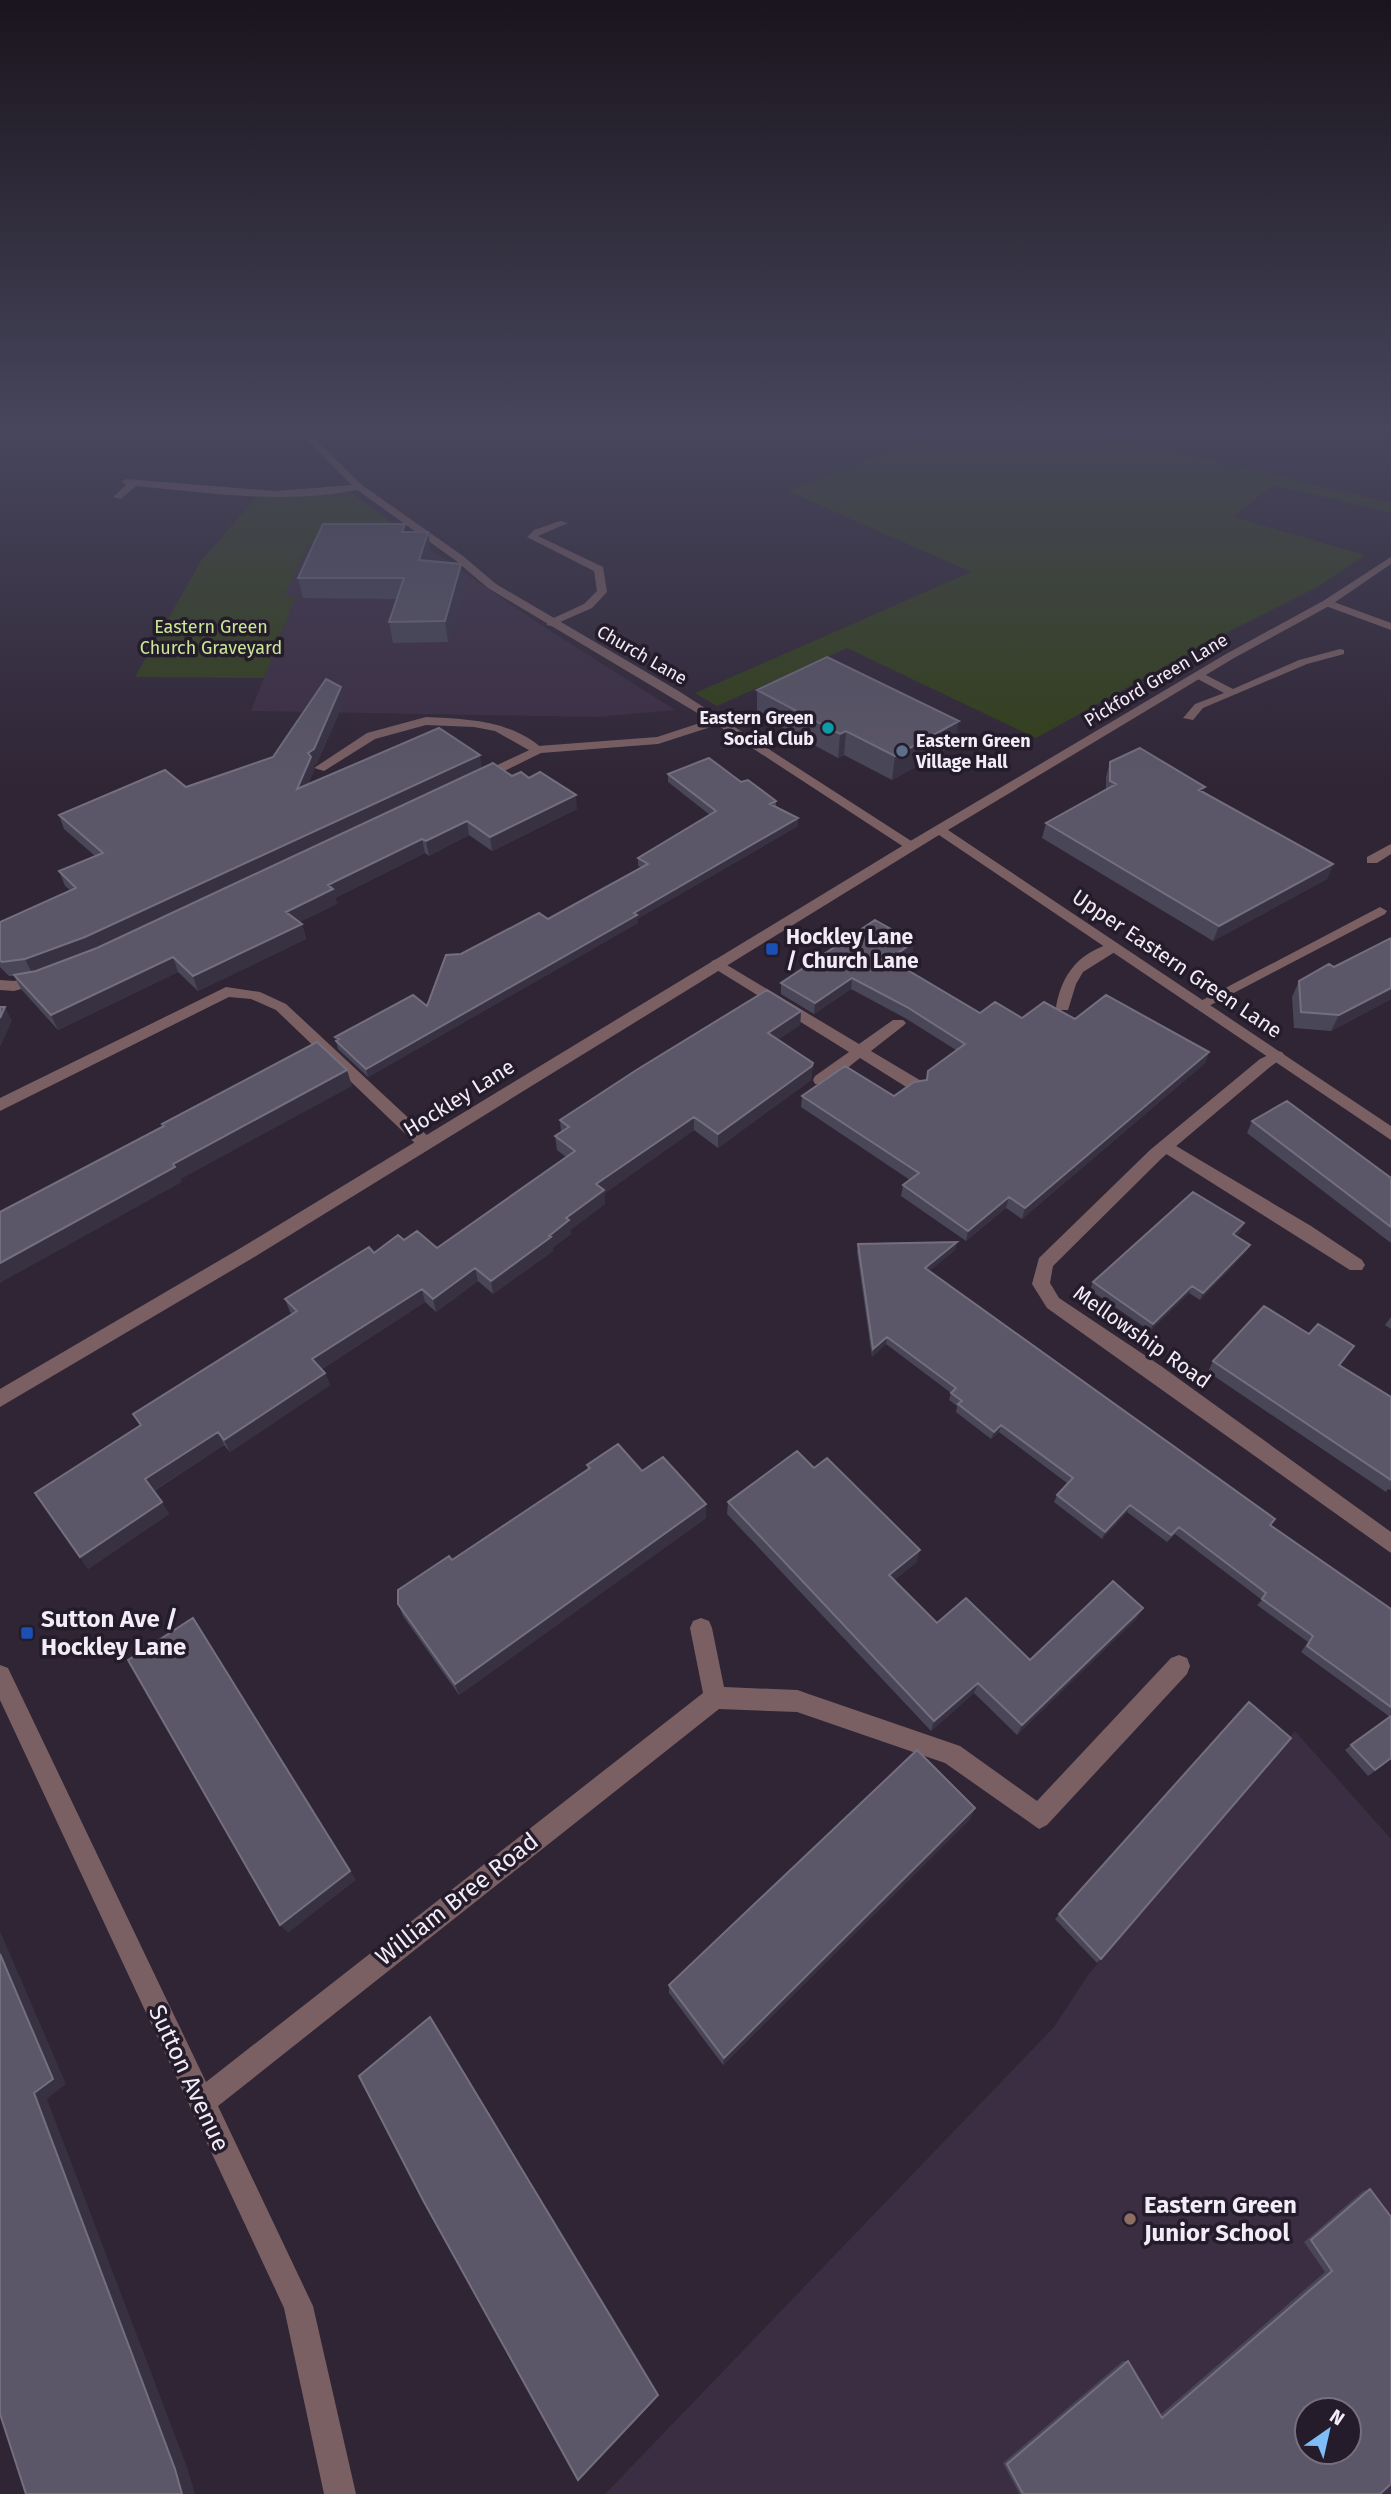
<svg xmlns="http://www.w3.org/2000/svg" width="1391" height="2494" font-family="'Fira Sans',sans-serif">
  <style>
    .built { fill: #3b2d42; fill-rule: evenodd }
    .green { fill: #313f16 }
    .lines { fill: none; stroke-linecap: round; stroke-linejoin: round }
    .service { fill: #7b6063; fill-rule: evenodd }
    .minor { fill: #7b6063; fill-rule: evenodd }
    .tertiary { fill: #7b6063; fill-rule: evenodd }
    .wall { fill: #494657 }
    .shaded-wall { fill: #373142 }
    .building { fill: #5b5768; stroke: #736f7f; stroke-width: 2; fill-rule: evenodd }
    .culture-dot { fill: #0f9aa8; stroke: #251c2b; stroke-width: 2.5 }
    .service-dot { fill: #5c6f8a; stroke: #251c2b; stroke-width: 2.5 }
    .transit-dot { fill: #1a4fb4; stroke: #251c2b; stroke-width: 2.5 }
    .education-dot { fill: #8d6e63; stroke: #251c2b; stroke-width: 2.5 }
    .labels { text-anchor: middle; stroke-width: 7; stroke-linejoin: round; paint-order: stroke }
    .far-park-label { font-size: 18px; fill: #c9e797; stroke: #251c2b }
    .far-street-label { font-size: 18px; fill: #f2ecf7; stroke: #251c2b }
    .far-poi-label { font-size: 18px; font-weight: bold; fill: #f2ecf7; stroke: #251c2b; text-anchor: end }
    .poi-label { font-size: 21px; font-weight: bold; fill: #f2ecf7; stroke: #251c2b; text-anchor: start }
    .street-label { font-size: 21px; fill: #f2ecf7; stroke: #251c2b }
    .near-poi-label { font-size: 24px; font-weight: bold; fill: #f2ecf7; stroke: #251c2b; text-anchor: start }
    .near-street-label { font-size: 24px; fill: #f2ecf7; stroke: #251c2b }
  </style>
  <rect width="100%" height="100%" fill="#2f2535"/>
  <path class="built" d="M400,529L544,627L675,710L597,717L251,711L296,596L284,595L308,545Z
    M1295,1731L1391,1839V2494H605L1054,2027L1088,1975ZM1307,2410H1349V2452H1307Z"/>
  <path class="green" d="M931,434H1100L1391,503V513L1273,485L1233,517L1365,555L1319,586L1214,639L1036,738L847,648L717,706L695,693L971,572L788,491Z
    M261,492L312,494L351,492L400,529L308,545L285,595L296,596L264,678L135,677L201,561Z"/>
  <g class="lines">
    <path class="service" d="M301,434H310L362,485V489C288,505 211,493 136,486L121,499L113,497L126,485L121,482L126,479L275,491L352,485Z
      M560,521L568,523L538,536L603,567L607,592L592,608L551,626L547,625V621L584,604L597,591L594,571L527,537L534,530Z
      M1340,649L1344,650V654L1307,664L1203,708L1193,720L1183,718L1195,704L1224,693L1194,677V673H1202L1233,689L1299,660Z
      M426,717C467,719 512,720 544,750L534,753L495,731L474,727L426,725L375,739L324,771L314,768L367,733Z
      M1380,907L1387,911L1385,914L1205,1008H1195L1193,1005Z
      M1113,943L1118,944V950L1083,972L1076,984L1068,1010H1058L1056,1007C1062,974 1079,952 1113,943Z
      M717,959L859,1044L893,1020H903L906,1023L903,1026L871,1051L923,1082L925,1086L923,1090H911L860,1058L827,1084H815L813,1080L815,1076L849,1052L712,967L710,964L712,961Z
      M226,987L260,992L286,1004L431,1139L433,1143L431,1147H419L276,1010L251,999L229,997L0,1111V1098Z
      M1166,1140L1311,1226L1362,1260L1365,1265L1362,1270H1350L1160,1150L1158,1146Z
      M1179,1655L1187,1658L1190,1666L1187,1674L1047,1825L1039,1829L945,1763L797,1712L789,1709L786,1701L789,1693L797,1690L960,1746L1037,1801L1171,1658Z"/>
    <path class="minor" d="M356,485H362L463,556L496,584L677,690L919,846L912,850L907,849L717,725L658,744L541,753L484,781H476V775L538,746L657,737L709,720L488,588L455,560L356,489Z
      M1323,601H1331L1391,623V630L1323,605Z
      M1391,844V854L1377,863H1367V857Z
      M41,974L46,976L48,979L46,982L14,991L0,990V980L14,981Z
      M1277,1051L1282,1052L1285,1056L1270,1067L1162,1158L1053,1266L1050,1283L1059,1298L1161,1366L1391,1532V1553L1047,1308L1032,1284L1039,1258L1150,1150L1260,1059Z
      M701,1618L709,1621L712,1628L724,1687L797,1690L805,1693L808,1701L805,1709L797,1712L719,1709L218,2106L313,2306L356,2494H324L284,2308L0,1700V1665L8,1668L206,2082L703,1693L690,1628L693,1621Z"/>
    <path class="tertiary" d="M1391,557V564L1331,605L1234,658L948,830L1391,1126V1140L939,835L251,1259L0,1407V1389L239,1249L907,843L1226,654L1323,601Z"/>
  </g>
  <path class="wall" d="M406,532L431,552L428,560L464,584L448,642L393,643L389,622L397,599L303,598L298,578Z
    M757,690L955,745L892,780L844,755L838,758L757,714Z
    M344,701L317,763L313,766L314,771L308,784L481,768L512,776L577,809L492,851L469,835L429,856L425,853L335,898L337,904L299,922L302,924L306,939L198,991L178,972L58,1030L21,989L14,976H9L0,967V922L70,890L65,886L59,871L95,856L64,829L59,815L186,787L273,757Z
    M1110,762L1203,792L1333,864L1327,879L1213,941L1042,838L1046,823L1106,790V777Z
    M668,774L741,782L776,801V807L798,818V826L637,919L638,923L368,1077L338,1049L335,1037L427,1006L461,954L548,919L641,867L638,866V858L710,815L668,782Z
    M1391,938V999L1331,1031L1294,1028L1292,997L1299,981L1334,967Z
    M914,942L912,953L896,964L980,1013L1022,1018L1075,1019L1209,1052L1205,1063L1022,1219L1006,1208L966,1241L901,1196L903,1185L910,1180L801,1107L802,1096H894L926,1080L928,1071L956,1050L905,1018L851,989L814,1014L781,994V983Z
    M801,1011L800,1025L778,1039L813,1063L811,1080L718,1148L694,1130L605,1193V1204L570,1230L571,1234L552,1248L553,1251L493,1294L478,1281L436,1312L425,1302L322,1369L325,1373L330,1385L230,1452L224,1445L154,1491L169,1514L88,1569L80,1557L140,1426L133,1414L292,1314L290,1312L285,1299L374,1253L404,1240L437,1248L566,1157L557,1150L555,1136L561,1132L560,1120Z
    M1252,1121L1391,1178V1243L1247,1133Z
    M1241,1231L1236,1236L1250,1245L1246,1252L1200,1300L1189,1293L1150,1331L1090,1290L1093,1282Z
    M957,1242L955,1250L929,1271L1275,1519L1271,1525L1391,1609V1759L1368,1776L1345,1750L1351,1745L1390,1717L1301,1652L1308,1642L1257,1605L1262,1600L1175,1534L1167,1542L1127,1512L1102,1539L1054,1502L1057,1495L1067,1483L999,1432L991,1439L956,1412L957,1406L949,1400L951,1393L886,1344L872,1357L857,1252L858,1244Z
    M1391,1317V1329L1385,1325Z
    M1347,1357L1340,1366L1391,1397V1490L1388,1489L1386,1492L1208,1372L1213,1361Z
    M587,1465L642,1471L706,1504V1518L459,1695L403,1616L398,1604L452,1560L588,1469Z
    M728,1502L917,1562L894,1580L937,1623L1030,1660L1143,1608L1136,1619L1017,1735L974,1693L931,1731L727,1514Z
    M1249,1702L1101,1959L1097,1963L1055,1919Z
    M975,1808L970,1819L723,2065L669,1993V1985Z
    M1370,2189L1380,2494H1019V2493L1003,2463L1123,2361H1128L1160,2415L1325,2272L1304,2242L1363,2191Z"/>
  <path class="shaded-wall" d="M428,532L431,552L422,580L419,560Z
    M461,564L464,584L448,642L445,621Z
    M341,687L344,701L317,763L313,766L314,771L300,803L297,789L308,753Z
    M959,721L955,745L892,780L895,756Z
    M846,731L844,755L838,758L840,734Z
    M480,755L482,769L91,952L32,973L25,959Z
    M576,795L577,809L492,851L490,837Z
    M798,818V826L637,919L638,923L368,1077L366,1069Z
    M467,821L469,835L429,856L426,841Z
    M422,839L425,853L335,898L337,904L290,927L286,912L328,885Z
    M1333,864L1327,879L1213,941L1219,926Z
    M302,924L306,939L198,991L193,976Z
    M914,942L912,953L887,970L889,959Z
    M173,957L178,972L58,1030L51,1015Z
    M852,978L851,989L814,1014L815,1003Z
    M1391,988V999L1331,1031L1339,1015Z
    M5,1007L12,1021L0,1047V1018Z
    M801,1011L800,1025L768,1047V1033Z
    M1209,1052L1205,1063L1022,1219L1025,1208Z
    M813,1063L811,1080L718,1148V1134Z
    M347,1070L352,1086L181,1179L182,1182L0,1283V1263L173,1164Z
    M694,1117V1130L605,1193V1204L570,1230L571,1234L552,1248L553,1251L493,1294L491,1281L549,1236L596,1184Z
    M1009,1197L1006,1208L966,1241L968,1231Z
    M1244,1223L1241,1231L1229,1242L1233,1234Z
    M957,1242L955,1250L924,1276L925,1268Z
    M1250,1245L1246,1252L1200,1300L1203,1293Z
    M475,1268L478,1281L436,1312L433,1299Z
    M1192,1286L1189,1293L1150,1331L1153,1324Z
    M422,1289L425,1302L317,1372L312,1359Z
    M887,1337L886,1344L872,1357L873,1349Z
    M325,1373L330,1385L230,1452L224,1440Z
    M1001,1425L999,1432L991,1439L994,1432Z
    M218,1432L224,1445L153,1491L145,1479Z
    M162,1502L169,1514L88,1569L80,1557Z
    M706,1504V1518L459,1695L455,1684Z
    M1130,1505L1127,1512L1102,1539L1105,1532Z
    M920,1550L917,1562L886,1587L889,1575Z
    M1143,1608L1136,1619L1017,1735L1022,1725Z
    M193,1618L356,1880L288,1933L280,1925Z
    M978,1683L974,1693L931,1731L934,1721Z
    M975,1808L970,1819L723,2065L724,2058Z
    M0,1931L66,2084L47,2099L187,2467L195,2494H182L34,2093L0,1954Z
    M430,2017L435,2024L659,2394L578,2480Z"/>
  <path class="building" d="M323,524H405L402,532H428L419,560L461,564L445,621L389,622L404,578H298Z
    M827,657L959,721L895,756L846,731L840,734L757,690Z
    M326,679L341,687L314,749L308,753L311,757L297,789L439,728L480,755L85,937L25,959L2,962L0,960V922L76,888L59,871L103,853L59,815L165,770L186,787L273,757Z
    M1140,748L1205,787L1199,790L1333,864L1219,926L1046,823L1116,784L1110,781V762Z
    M709,758L741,782L748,780L776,801L770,804L798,818L634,913L637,915L366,1069L336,1041L339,1039L335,1037L413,995L427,1006L446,955L461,954L539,913L548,919L648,864L638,858L716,811L668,774Z
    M493,763L512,776L521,772L529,778L540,772L576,795L490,837L467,821L426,841L422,839L336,881L328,885L333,889L286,912L302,924L193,976L173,957L51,1015L14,975L36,971L97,948Z
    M875,920L914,942L889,959L980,1013L995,1002L1022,1018L1044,1002L1075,1019L1106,995L1209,1052L1025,1208L1009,1197L968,1231L903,1185L919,1173L802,1096L845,1066L894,1096L914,1082L927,1080L928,1071L965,1044L907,1007L852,978L815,1003L781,983Z
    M1391,938V988L1339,1015L1301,1012L1299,981L1329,964L1334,967Z
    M767,990L801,1011L768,1033L813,1063L812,1066L718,1134L694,1117L596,1184L604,1190L566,1218L569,1220L549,1236L551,1237L491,1281L475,1268L433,1299L422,1289L312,1359L325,1373L224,1440L218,1432L145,1479L162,1502L80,1557L35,1493L141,1425L133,1414L297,1311L285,1299L369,1247L374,1253L398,1235L404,1240L417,1231L437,1248L575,1151L555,1136L569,1127L560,1120L638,1069Z
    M0,1007H5L0,1018Z
    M317,1042L347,1070L173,1164L175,1167L0,1263V1212L164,1126L162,1124Z
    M1287,1101L1391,1178V1227L1252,1121Z
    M1193,1192L1244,1223L1233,1234L1250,1245L1203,1293L1192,1286L1153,1324L1093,1282Z
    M957,1242L925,1268L1275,1519L1270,1525L1391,1609V1707L1307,1646L1313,1636L1262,1599L1266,1593L1179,1527L1171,1535L1130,1505L1105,1532L1057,1495L1073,1478L1001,1425L994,1432L958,1404L962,1401L951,1393L956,1388L887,1337L873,1349L858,1244Z
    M1264,1306L1309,1334L1318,1324L1354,1346L1339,1365L1391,1397V1480L1213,1361Z
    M618,1444L642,1471L663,1457L706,1504L455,1684L398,1604V1590L449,1556L452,1560L590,1468L587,1465Z
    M797,1451L814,1468L827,1458L920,1550L889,1575L937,1623L966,1598L1030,1660L1113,1581L1143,1608L1022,1725L978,1683L934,1721L728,1502Z
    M193,1618L350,1871L280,1925L128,1660Z
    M1249,1702L1291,1738L1101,1959L1059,1914Z
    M1391,1716V1758L1375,1770L1351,1745Z
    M917,1750L975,1808L724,2058L669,1985Z
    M0,1954L53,2079L34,2093L175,2469L182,2494H26L0,2414Z
    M430,2017L658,2395L578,2480L424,2202L359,2076Z
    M1370,2189L1391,2217V2484L1380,2494H1023L1007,2464L1128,2361L1162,2418L1332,2271L1311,2240ZM1307,2410H1349V2452H1307Z"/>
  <linearGradient id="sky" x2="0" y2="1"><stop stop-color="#1a141d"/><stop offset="0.55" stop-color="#47465c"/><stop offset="1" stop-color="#47465c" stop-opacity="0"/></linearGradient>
  <rect width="1391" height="783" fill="url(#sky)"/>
  <circle class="culture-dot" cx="828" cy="728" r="7"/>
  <circle class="service-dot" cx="902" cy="751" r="7"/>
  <g class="transit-dot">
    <rect x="765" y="942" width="14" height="14" rx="3.5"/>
    <rect x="20" y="1626" width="14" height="14" rx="3.5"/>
  </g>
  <circle class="education-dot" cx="1130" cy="2219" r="7"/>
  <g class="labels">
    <g class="far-park-label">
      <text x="211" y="633">Eastern Green<tspan x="211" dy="21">Church Graveyard</tspan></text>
    </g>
    <g class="far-street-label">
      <text transform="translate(642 655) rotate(30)" y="6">Church Lane</text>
      <text transform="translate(1156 680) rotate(-31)" y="6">Pickford Green Lane</text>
    </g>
    <g class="far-poi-label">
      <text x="814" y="724">Eastern Green<tspan x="814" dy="21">Social Club</tspan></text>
      <text x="916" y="747" text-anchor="start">Eastern Green<tspan x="916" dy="21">Village Hall</tspan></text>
    </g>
    <g class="poi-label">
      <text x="786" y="944">Hockley Lane<tspan x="786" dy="24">/ Church Lane</tspan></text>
    </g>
    <g class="street-label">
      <text transform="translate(1177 964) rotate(34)" y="7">Upper Eastern Green Lane</text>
      <text transform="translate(459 1098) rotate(-32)" y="7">Hockley Lane</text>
      <text transform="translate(1142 1337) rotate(35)" y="7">Mellowship Road</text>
    </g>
    <g class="near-poi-label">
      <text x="41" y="1627">Sutton Ave /<tspan x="41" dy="28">Hockley Lane</tspan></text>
      <text x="1144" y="2213">Eastern Green<tspan x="1144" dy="28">Junior School</tspan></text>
    </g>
    <g class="near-street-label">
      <text transform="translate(457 1899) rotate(-38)" y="8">William Bree Road</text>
      <text transform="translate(189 2078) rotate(65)" y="8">Sutton Avenue</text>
    </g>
  </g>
  <g transform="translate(1328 2431) rotate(34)"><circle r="33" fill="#251c2b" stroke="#776f7d" stroke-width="2"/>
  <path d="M0-5L12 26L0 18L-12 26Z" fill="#7fbdf9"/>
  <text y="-10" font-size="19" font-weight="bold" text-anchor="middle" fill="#f2ecf7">N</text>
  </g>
</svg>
